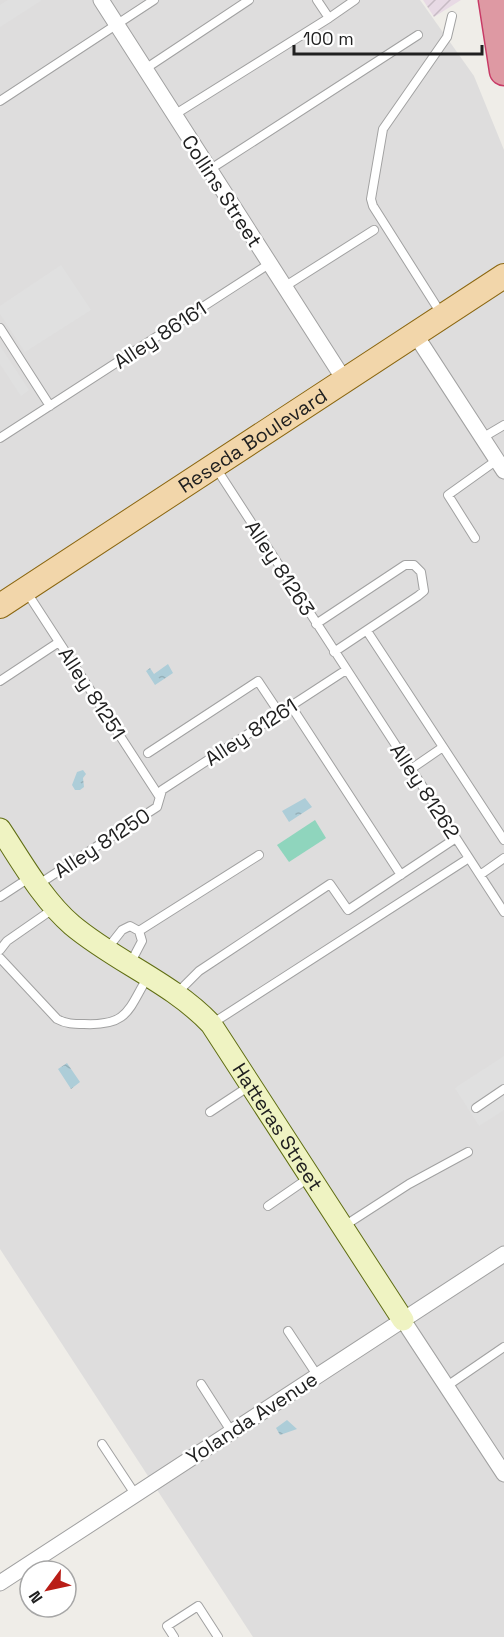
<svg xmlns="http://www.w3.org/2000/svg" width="504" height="1637" font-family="'Space Grotesk',sans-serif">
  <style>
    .residential { fill: #dedddd }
    .industrial { fill: url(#industrial-furrows) }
    .pitch { fill: #8fd5bd }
    .parking { fill: #e0e0e0 }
    .water { fill: url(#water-ripples) }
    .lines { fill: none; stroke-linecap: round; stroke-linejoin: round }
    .lane-casing { stroke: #a1a1a1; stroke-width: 10 }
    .street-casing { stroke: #a1a1a1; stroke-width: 17 }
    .secondary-casing { stroke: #5f6d12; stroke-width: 23 }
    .primary-casing { stroke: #8b6711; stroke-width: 26 }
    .highway-casing { stroke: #c83a66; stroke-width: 31 }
    .lane { stroke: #fff; stroke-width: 8 }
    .street { stroke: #fff; stroke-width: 15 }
    .secondary { stroke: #eff3c2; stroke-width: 21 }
    .primary { stroke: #f2d6aa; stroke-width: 24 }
    .highway { stroke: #de99a3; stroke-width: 28 }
    .labels { text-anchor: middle; stroke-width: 5; stroke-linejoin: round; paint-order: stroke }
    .street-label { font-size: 20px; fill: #202020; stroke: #fff }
  </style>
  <defs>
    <pattern id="industrial-furrows" width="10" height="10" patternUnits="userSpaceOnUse" patternTransform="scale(1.5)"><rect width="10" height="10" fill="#e8dae5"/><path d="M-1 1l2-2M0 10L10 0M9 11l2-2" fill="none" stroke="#c7bbc4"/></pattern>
    <pattern id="water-ripples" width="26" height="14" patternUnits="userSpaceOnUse" patternTransform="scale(1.5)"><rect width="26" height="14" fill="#adcdd8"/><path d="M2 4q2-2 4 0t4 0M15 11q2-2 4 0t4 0" fill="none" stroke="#95b0b9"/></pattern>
  </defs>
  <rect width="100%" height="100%" fill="#efede8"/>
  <path class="residential" d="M0,0H420L474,76L504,150V1637H253L0,1249Z"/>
  <path class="industrial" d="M423,0H461L434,17Z"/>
  <path class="pitch" d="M315,820L326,838L289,862L277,845Z"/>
  <path class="parking" d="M8,0H42L0,27V5Z
    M61,265L91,310L25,352L0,314V306Z
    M0,346L29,390L21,396L0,364Z
    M504,1056V1110L479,1126L455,1088Z"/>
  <path class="water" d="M168,664L173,673L155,685L146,671L150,668L154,674Z
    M83,770L86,774L83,778L84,787L80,790H75L72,785L77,772Z
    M305,798L312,807L289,822L282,811Z
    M67,1063L80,1082L71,1089L58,1069Z
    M287,1420L297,1429L280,1435L276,1428Z"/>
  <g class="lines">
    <g class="lane-casing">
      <path id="lane" d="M329,18L355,0
        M145,69L249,0
        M0,101L154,0
        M174,115L329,18L317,0
        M209,170L418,35
        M284,287L374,230
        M442,315L373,206L371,199L383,129L447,37L452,16
        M0,328L50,406
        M0,438L269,264
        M482,438L504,425
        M216,468L504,912
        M475,538L448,495L497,460
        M26,591L159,796
        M316,624L405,565H414L421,572L424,591L418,596L334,652
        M367,631L504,840
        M0,681L59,642
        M291,706L401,875
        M148,753L258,681L280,714
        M411,769L443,747
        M480,875L504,858
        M39,884L157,807L162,790L346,670
        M0,897L29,878
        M139,931L259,855
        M107,949L122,930L130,926L139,931L142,941L131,962
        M0,950L7,941L53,909
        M0,958L57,1019C66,1024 74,1024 84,1024C127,1026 128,1011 147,978
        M178,992L199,971L330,884L348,910L456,838
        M213,1023L469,858
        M476,1108L504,1089
        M210,1112L251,1085
        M268,1206L310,1177
        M344,1226L409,1184L468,1152
        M288,1331L317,1375
        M201,1384L231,1431
        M447,1386L504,1347
        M102,1444L135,1494
        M174,1637L167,1626L198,1606L218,1637"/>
    </g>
    <g class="street-casing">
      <path id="street" d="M101,0L345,381
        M415,334L504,471
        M403,1320L504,1474
        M0,1583L504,1254"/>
    </g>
    <g class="secondary-casing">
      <g id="secondary">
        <path id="s1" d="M0,829C22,862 42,899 72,925C116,962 171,982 211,1024L403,1320"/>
      </g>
    </g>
    <g class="primary-casing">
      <g id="primary">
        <path id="s2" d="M0,606L504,276"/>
      </g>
    </g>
    <g class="highway-casing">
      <path id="highway" d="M493,0L504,71"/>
    </g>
    <use href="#lane" class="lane"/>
    <use href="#street" class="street"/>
    <use href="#secondary" class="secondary"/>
    <use href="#primary" class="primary"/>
    <use href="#highway" class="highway"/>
  </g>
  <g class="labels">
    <g class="street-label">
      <text transform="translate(222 191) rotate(57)" y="7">Collins Street</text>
      <text transform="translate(160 335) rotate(-33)" y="7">Alley 86161</text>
      <text dy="7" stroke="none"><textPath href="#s2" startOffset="302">Reseda Boulevard</textPath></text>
      <text transform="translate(280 568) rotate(57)" y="7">Alley 81263</text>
      <text transform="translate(92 693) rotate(57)" y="7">Alley 81251</text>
      <text transform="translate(251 732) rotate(-33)" y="7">Alley 81261</text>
      <text transform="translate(425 791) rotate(57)" y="7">Alley 81262</text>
      <text transform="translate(102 843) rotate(-33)" y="7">Alley 81250</text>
      <text dy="7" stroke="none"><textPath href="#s1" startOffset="414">Hatteras Street</textPath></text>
      <text transform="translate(252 1418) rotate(-33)" y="7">Yolanda Avenue</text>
    </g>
  </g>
  <g transform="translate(48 1589) rotate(237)"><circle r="28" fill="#ffffff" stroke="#a6a6a6" stroke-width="1.5"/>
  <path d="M0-4.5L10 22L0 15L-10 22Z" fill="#b91d17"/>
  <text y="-9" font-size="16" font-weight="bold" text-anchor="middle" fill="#202020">N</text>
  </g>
  <path d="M294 45v9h188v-9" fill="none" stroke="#202020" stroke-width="3"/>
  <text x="303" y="45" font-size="18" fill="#202020" stroke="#ffffff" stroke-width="4.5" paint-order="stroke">100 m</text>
</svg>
